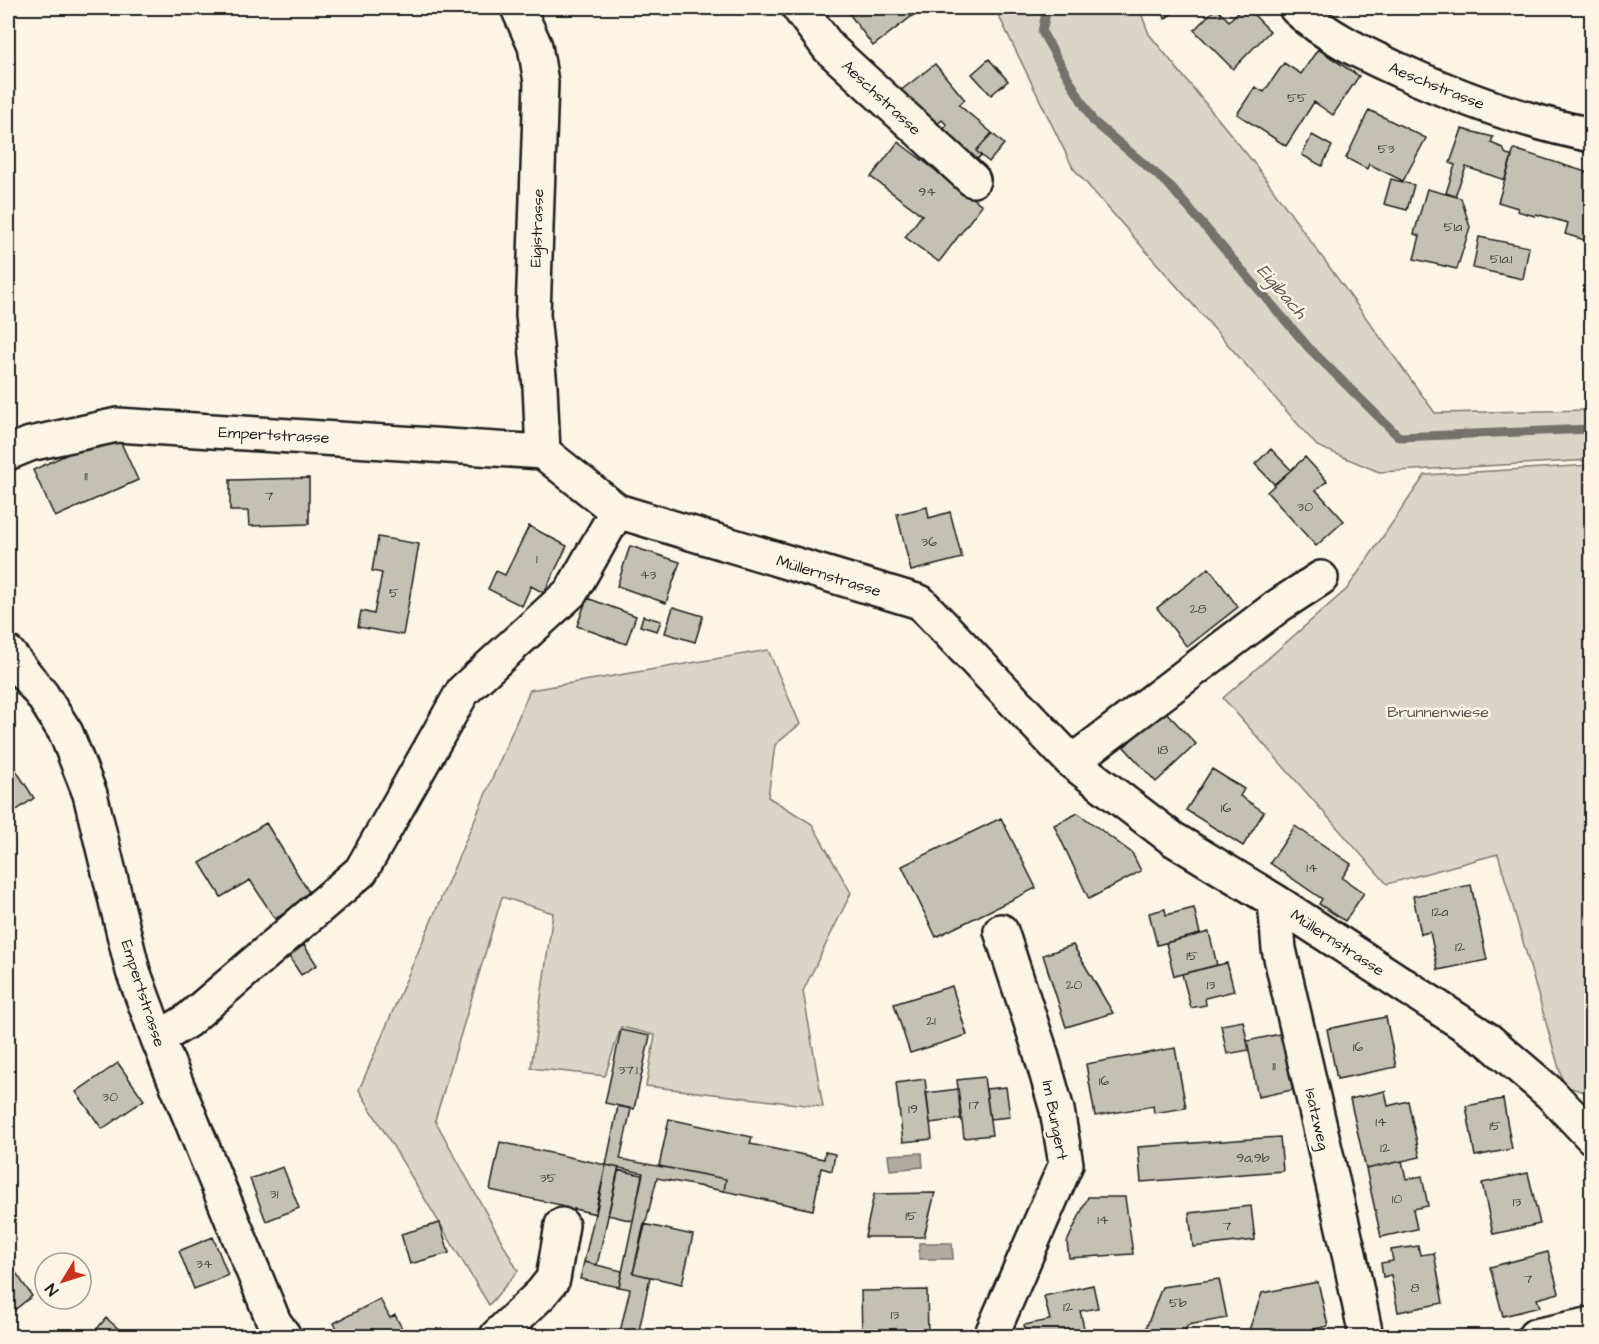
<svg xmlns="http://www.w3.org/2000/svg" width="1599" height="1344" font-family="'Architects Daughter',sans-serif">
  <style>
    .green { fill: #dbd5c8; stroke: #7c7872; stroke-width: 1.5 }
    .water { fill: #b0aba1; stroke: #75726c; stroke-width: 1.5 }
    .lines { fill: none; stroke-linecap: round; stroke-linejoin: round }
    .stream { stroke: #75726c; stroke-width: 9 }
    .building { fill: #c4c0b3; stroke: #1c1c1c; stroke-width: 1.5 }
    .minor-casing { stroke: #1c1c1c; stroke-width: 38 }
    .minor { stroke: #fcf5e5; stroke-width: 33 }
    .labels { text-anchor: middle; stroke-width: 5; stroke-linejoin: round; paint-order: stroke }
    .number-label { font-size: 14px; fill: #464542 }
    .street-label { font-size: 16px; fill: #1c1c1c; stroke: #fcf5e5 }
    .park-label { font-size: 16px; fill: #555450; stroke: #fcf5e5 }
    .water-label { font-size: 18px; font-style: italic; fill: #575551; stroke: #fcf5e5 }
  </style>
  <rect width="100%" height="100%" fill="#fcf5e5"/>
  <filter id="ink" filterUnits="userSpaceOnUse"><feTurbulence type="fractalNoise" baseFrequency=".0167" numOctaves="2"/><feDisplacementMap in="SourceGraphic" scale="12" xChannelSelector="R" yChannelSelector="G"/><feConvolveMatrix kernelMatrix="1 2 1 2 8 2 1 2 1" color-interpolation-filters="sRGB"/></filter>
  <g filter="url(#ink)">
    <path class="green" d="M1000,8H1139L1149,34L1254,163L1435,413L1591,410V460L1379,472L1317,446L1073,168L996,10Z
      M1591,465V1094L1564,1086L1498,854L1387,884L1223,698L1347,589L1425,475Z
      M768,650L800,724L775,745L768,797L812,824L851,893L803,991L823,1107L646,1086L655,1035L621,1027L605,1076L531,1068L553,913L502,897L435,1120L518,1271L489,1305L359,1090L530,690Z"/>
    <path class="water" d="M922,1153L923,1167L890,1170L888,1155Z
      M919,1243H952L953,1259H919Z"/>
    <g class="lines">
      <path class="stream" d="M1047,8L1042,32L1093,121L1168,184L1309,348L1399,437L1592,429"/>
    </g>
    <path class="building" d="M845,8H906L912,16L873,46Z
      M1162,8H1179L1165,19Z
      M1216,8L1229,21L1242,8H1247L1270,31L1233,69L1194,30Z
      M1318,49L1359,76L1333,115L1314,102L1286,146L1237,114L1255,87L1264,92L1284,63L1301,74Z
      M989,59L1008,81L991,95L972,74Z
      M935,64L965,100L959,105L992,133L976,151L981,155L975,162L941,132L947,125L942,120L931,129L900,91Z
      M1369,110L1426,138L1403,181L1369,164L1367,169L1346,158Z
      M1462,129L1493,137L1491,143L1503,148L1505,153L1512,157L1505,180L1466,167L1455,196L1446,193L1455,165L1450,163Z
      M992,133L1004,144L989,162L976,151Z
      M1312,135L1332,146L1322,166L1302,155Z
      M898,142L982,205L939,262L905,237L922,215L871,177Z
      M1514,149L1592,174L1591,242L1565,234L1568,223L1536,214L1535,216L1517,211L1518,208L1498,202Z
      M1391,179L1414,185L1407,210L1384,204Z
      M1427,189L1461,198L1470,227L1457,269L1414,259L1420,236L1414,234Z
      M1479,237L1529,247L1523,279L1473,268Z
      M116,432L138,480L55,517L33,470Z
      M1271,449L1291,470L1274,484L1255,464Z
      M1305,457L1327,481L1316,490L1344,521L1316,546L1267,492Z
      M309,478V524L249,526L248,511H230V480Z
      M927,507L929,518L950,512L962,558L911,571L897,514Z
      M529,526L567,546L544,593L531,586L522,606L488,589L496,571L505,575Z
      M378,537L419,544L403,635L358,627L361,611L374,614L382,573L372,571Z
      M630,546L680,562L666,603L617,586Z
      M1209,568L1238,607L1187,647L1157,608Z
      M587,598L636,616L626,644L577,626Z
      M673,607L703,616L695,642L665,633Z
      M643,616L661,621L657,631L640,626Z
      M1163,709L1196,744L1156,782L1124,747Z
      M8,758L34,798L8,816Z
      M1212,769L1244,789L1240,796L1264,812L1243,846L1186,810Z
      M1078,813L1132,853L1141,871L1089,899L1054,825Z
      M1001,818L1036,888L936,937L902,866Z
      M266,823L312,897L275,919L250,880L221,897L200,863Z
      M1295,826L1351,864L1342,878L1364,893L1345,921L1319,904L1322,899L1270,863Z
      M1471,885L1487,960L1438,970L1430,932L1421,934L1413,896Z
      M1194,908L1200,934L1157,945L1149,913L1165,909L1166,915Z
      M1209,932L1217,965L1174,976L1166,943Z
      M304,945L317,965L301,975L288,955Z
      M1073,945L1113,1013L1066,1027L1043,955Z
      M1227,963L1234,991L1205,998L1206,1005L1191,1008L1182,974Z
      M952,986L967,1035L910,1053L894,1004Z
      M1386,1017L1396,1067L1337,1079L1327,1029Z
      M1243,1021L1249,1050L1227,1054L1221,1025Z
      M621,1030L650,1036L634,1109L605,1103Z
      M1285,1033L1297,1089L1258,1097L1247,1041Z
      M1175,1048L1186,1108L1154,1113L1153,1106L1095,1116L1086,1064Z
      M118,1063L144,1100L102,1129L76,1092Z
      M984,1077L992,1135L964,1138L957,1080Z
      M925,1079L932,1139L903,1142L896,1083Z
      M1006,1087L1010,1117L990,1119L986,1089Z
      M958,1089L961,1119L930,1123L926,1093Z
      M1385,1091L1388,1106L1408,1101L1420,1157L1366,1169L1350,1099Z
      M1503,1099L1512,1149L1475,1156L1466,1106Z
      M618,1106L631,1109L620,1159L726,1179L724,1191L657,1178L633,1273L650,1277L638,1336H619L630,1289L619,1287L643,1173L606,1165Z
      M669,1119L752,1137L750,1144L824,1159L825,1152L835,1154L832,1171L821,1168L813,1210L724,1191L726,1179L659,1166Z
      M1280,1137L1283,1171L1141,1182L1138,1147Z
      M500,1142L606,1165L596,1214L574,1209L572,1216L560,1213L561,1205L490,1190Z
      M1402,1161L1406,1179L1422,1176L1428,1206L1413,1209L1417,1229L1381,1237L1366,1169Z
      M606,1165L619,1168L597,1265L584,1262Z
      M283,1167L299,1208L266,1221L250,1179Z
      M618,1170L642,1175L633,1221L608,1215Z
      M1528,1173L1540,1224L1493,1234L1482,1183Z
      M935,1193L924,1237H865L874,1194Z
      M1088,1197H1125L1133,1254L1069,1258L1067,1242Z
      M1251,1206L1255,1240L1193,1247L1189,1213Z
      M440,1223L449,1253L410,1264L401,1234Z
      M644,1224L693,1235L682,1284L633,1273Z
      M213,1237L228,1275L194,1289L179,1251Z
      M1418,1246L1420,1255L1434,1253L1443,1303L1398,1312L1391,1275L1383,1277L1381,1263L1393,1261L1391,1250Z
      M1548,1252L1559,1293L1537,1299L1540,1307L1503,1316L1490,1267Z
      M8,1261L32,1296L8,1315Z
      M584,1262L622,1271L619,1287L580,1279Z
      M1219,1279L1227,1318L1188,1325L1182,1336H1143L1162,1287Z
      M1318,1282L1328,1326L1301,1332L1299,1336H1247L1262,1293Z
      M1093,1285L1098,1308L1080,1311L1085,1332L1072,1335V1336H1027L1024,1325L1050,1320L1044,1296Z
      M927,1290L928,1336H862L861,1291Z
      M380,1299L390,1318L395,1315L406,1336H341L334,1323Z
      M106,1318L127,1336H91Z
      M640,1329L676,1336H638Z
      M1456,1333L1457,1336H1438Z"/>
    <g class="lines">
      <g class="minor-casing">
        <path id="minor" d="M518,8L535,46L541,82L533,315L540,386L543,452
          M799,8L829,48L973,180
          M1296,8C1325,36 1364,54 1401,71C1463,99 1525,122 1592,135
          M543,452L617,511L920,602L1072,762L1173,839L1275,901L1488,1040L1550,1093L1592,1137
          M8,453L30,444L117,425L543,452
          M8,653L42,695L66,733L90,794L133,971L158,1039L274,1322L284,1336
          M1072,762L1278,606L1321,578
          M1275,901L1279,949L1350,1258L1366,1336
          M158,1039L187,1021L361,871L463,691L571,592L617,511
          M497,1336L541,1294L553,1279L562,1225
          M991,1336L1066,1164L1057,1110L1039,1047L1001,931
          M1535,1336L1592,1324"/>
      </g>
      <use href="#minor" class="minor"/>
    </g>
  </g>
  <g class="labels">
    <g class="number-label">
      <text x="1297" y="102">55</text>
      <text x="1386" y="153">53</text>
      <text x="927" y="196">94</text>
      <text x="1453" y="231">51a</text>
      <text x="1501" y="263">51a.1</text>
      <text x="86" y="480">11</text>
      <text x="269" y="500">7</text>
      <text x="1305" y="511">30</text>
      <text x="929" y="546">36</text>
      <text x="537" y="563">1</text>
      <text x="648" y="579">43</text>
      <text x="394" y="597">5</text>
      <text x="1198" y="613">28</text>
      <text x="1163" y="754">18</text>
      <text x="1226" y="812">16</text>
      <text x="1312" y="872">14</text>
      <text x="1440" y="916">12a</text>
      <text x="1460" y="951">12</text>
      <text x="1192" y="960">15</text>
      <text x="1074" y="989">20</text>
      <text x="1211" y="989">13</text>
      <text x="931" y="1025">21</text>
      <text x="1358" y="1051">16</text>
      <text x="1274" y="1070">11</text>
      <text x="628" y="1074">37.1</text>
      <text x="1104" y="1085">16</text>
      <text x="110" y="1101">30</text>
      <text x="974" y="1109">17</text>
      <text x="913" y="1113">19</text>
      <text x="1381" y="1126">14</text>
      <text x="1495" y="1130">15</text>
      <text x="1385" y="1152">12</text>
      <text x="1253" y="1162">9a,9b</text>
      <text x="548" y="1182">35</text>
      <text x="274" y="1198">31</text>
      <text x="1397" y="1203">10</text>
      <text x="1517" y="1206">13</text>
      <text x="911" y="1220">15</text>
      <text x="1103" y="1224">14</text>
      <text x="1227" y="1230">7</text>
      <text x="204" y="1268">34</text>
      <text x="1528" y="1283">7</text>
      <text x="1415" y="1292">8</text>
      <text x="1178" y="1307">5b</text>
      <text x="1068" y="1311">12</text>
      <text x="895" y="1319">13</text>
    </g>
    <g class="street-label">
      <text transform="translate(1437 85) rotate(22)" y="6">Aeschstrasse</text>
      <text transform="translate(882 97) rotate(43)" y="6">Aeschstrasse</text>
      <text transform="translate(536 228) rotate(-88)" y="6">Eigistrasse</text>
      <text transform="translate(274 434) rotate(3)" y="6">Empertstrasse</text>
      <text transform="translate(829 575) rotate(17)" y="6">Müllernstrasse</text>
      <text transform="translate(1338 942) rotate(33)" y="6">Müllernstrasse</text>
      <text transform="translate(144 993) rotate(72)" y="6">Empertstrasse</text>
      <text transform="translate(1318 1119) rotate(77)" y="6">Isatzweg</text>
      <text transform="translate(1056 1120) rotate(79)" y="6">Im Bungert</text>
    </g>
    <g class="park-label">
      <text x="1438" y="717">Brunnenwiese</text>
    </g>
    <g class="water-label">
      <text transform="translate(1282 291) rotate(49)" y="6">Eigibach</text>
    </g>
  </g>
  <rect width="1599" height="1344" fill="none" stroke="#fcf5e5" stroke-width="30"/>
  <rect x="15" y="15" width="1569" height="1314" fill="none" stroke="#1c1c1c" stroke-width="2" filter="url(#ink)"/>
  <g transform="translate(63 1281) rotate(232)"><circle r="28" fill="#fcf5e5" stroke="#a29e95" stroke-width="1.5"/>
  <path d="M0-4.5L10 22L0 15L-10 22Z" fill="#c8321e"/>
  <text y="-9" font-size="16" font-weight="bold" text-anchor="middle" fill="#1c1c1c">N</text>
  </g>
</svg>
